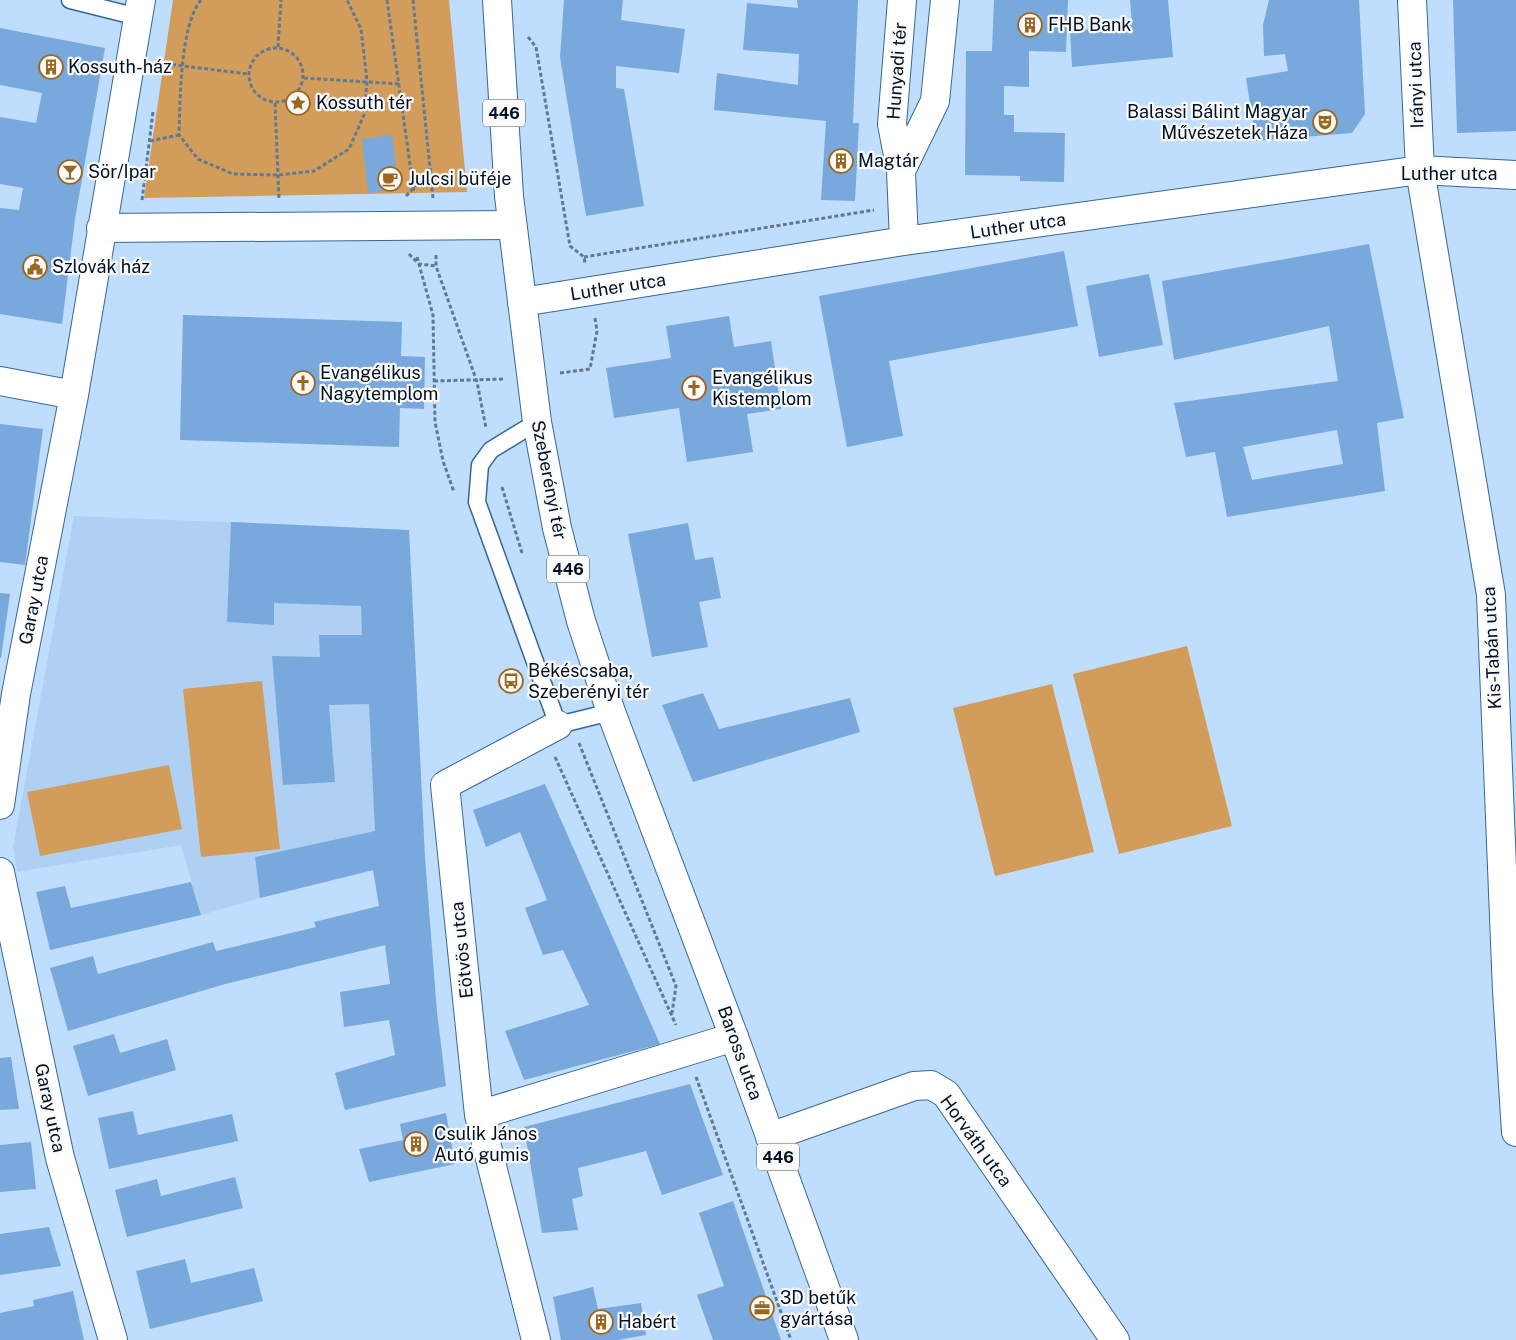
<svg xmlns="http://www.w3.org/2000/svg" width="1516" height="1340" font-family="'Public Sans',sans-serif">
  <style>
    .built { fill: #afd0f3 }
    .green { fill: #d29c5b }
    .building { fill: #79a9dc; fill-rule: evenodd }
    .lines { fill: none; stroke-linecap: round; stroke-linejoin: round }
    .service-casing { stroke: #386795; stroke-width: 19 }
    .minor-casing { stroke: #386795; stroke-width: 30 }
    .primary-casing { stroke: #386795; stroke-width: 30 }
    .path { stroke: #627992; stroke-width: 3; stroke-dasharray: 4 2.5; stroke-linecap: butt }
    .service { stroke: #fff; stroke-width: 16 }
    .minor { stroke: #fff; stroke-width: 28 }
    .primary { stroke: #fff; stroke-width: 28 }
    .labels { text-anchor: middle; stroke-width: 4.5; stroke-linejoin: round; paint-order: stroke }
    .shield { fill: #fafafa; stroke: #4c5764; stroke-width: 1 }
    .shield-label { font-size: 16px; font-weight: bold; fill: #011123 }
    .poi-label { font-size: 18px; fill: #011123; stroke: #fafafa; text-anchor: start }
    .street-label { font-size: 18px; fill: #011123; stroke: #fafafa }
  </style>
  <rect width="100%" height="100%" fill="#bfddfd"/>
  <path class="built" d="M74,516L409,530L425,858L260,898L201,915L181,845L17,872L13,847Z"/>
  <path class="green" d="M173,0H449L467,192L144,198Z
    M1187,646L1232,826L1119,854L1073,674Z
    M262,681L280,849L201,857L183,689Z
    M1052,684L1094,852L995,876L953,708Z
    M169,765L182,829L40,856L27,792Z"/>
  <path class="building" d="M564,0H623L621,20L685,29L679,73L616,66V88L624,89L644,206L586,216L560,57Z
    M797,0H858L853,123H859L855,201L821,200L826,121L714,110L717,73L798,85L799,54L743,50L747,3L798,8Z
    M994,0H1068L1066,52L1029,51V87L1004,86V115H1014V132L1065,133L1064,182L1020,181V176L965,175L966,51H992Z
    M1130,0H1168L1173,57L1072,67L1070,31L1132,25Z
    M1269,0H1359L1365,114L1352,133L1256,141L1246,78L1288,71L1285,54L1264,56L1263,25Z
    M1453,0H1516V131L1457,133Z
    M0,28L105,48L75,219L62,324L0,314V208L19,210L23,188L0,184V117L36,123L42,93L0,85Z
    M392,135L399,190L368,193L362,139Z
    M1369,244L1404,418L1377,423L1385,491L1227,517L1215,452L1186,457L1174,403L1338,381L1329,326L1174,360L1162,281ZM1337,430L1343,464L1252,480L1243,447Z
    M1064,251L1078,326L889,361L903,436L847,447L819,296Z
    M1149,274L1163,345L1099,357L1086,286Z
    M183,315L402,322L401,356L425,357L424,409L400,408L399,447L180,440Z
    M729,316L734,347L771,341L781,409L747,414L753,452L687,462L679,408L614,418L606,368L671,358L666,326Z
    M0,424L43,429L25,565L0,562Z
    M231,522L409,530L425,858L437,1012L446,1086L345,1110L335,1073L395,1055L389,1020L344,1027L340,992L390,984L385,945L225,984L68,1031L50,968L93,956L98,974L213,942L216,951L316,927L314,922L379,906L373,870L260,898L255,857L375,831L369,704L329,705L335,782L283,785L272,656L320,657L319,635H362L361,606L274,603V625L227,622Z
    M688,523L695,560L713,557L721,598L699,602L708,647L652,657L628,534Z
    M0,593L10,594L1,658H0Z
    M703,693L719,729L850,698L860,732L693,782L662,705Z
    M545,784L660,1044L524,1080L505,1031L589,1005L563,950L543,955L525,908L547,900L520,832L486,847L473,810Z
    M191,882L201,915L50,950L36,892L65,886L71,908Z
    M114,1034L120,1053L167,1039L176,1070L88,1096L73,1046Z
    M11,1057L19,1109L0,1110V1058Z
    M690,1084L723,1175L662,1195L646,1151L578,1168L583,1196L572,1199L578,1230L542,1233L524,1127Z
    M133,1111L138,1135L232,1114L238,1141L109,1169L98,1118Z
    M446,1113L455,1164L369,1182L359,1149L403,1140L400,1124Z
    M31,1142L36,1189L0,1192V1145Z
    M235,1177L243,1208L127,1237L115,1190L157,1179L161,1196Z
    M733,1201L781,1340H713L697,1295L724,1286L699,1213Z
    M49,1227L61,1266L0,1275V1234Z
    M185,1259L191,1283L254,1268L263,1301L150,1329L136,1271Z
    M593,1287L598,1309L641,1303L646,1335L618,1340H561L553,1297Z
    M73,1291L84,1340H0V1313L34,1306L33,1300Z"/>
  <g class="lines">
    <g class="service-casing">
      <path id="service" d="M70,0L138,17
        M537,422L491,450L480,465L477,502L558,725L611,712"/>
    </g>
    <g class="minor-casing">
      <path id="minor" d="M902,0L892,124L901,171L904,241
        M1412,0L1420,170L1491,595L1507,991L1516,1132
        M901,171L935,101L945,0
        M101,228L512,225
        M522,302L904,241L1420,170L1516,175
        M0,381L74,395
        M0,805L16,694L74,395L141,0
        M0,872L60,1158L113,1340
        M479,1115L445,785L558,725
        M770,1137L914,1086L931,1085L946,1094L1115,1340
        M536,1340L479,1115L734,1037"/>
    </g>
    <g class="primary-casing">
      <path id="primary" d="M497,0L509,196L537,422L557,528L581,621L611,712L734,1037L844,1340"/>
    </g>
    <path class="path" d="M201,0C180,25 180,101 179,135L198,159L233,174L278,175L314,171L349,149L364,115L367,81L361,29L347,0
      M387,0L414,193
      M413,0L433,198
      M528,37L536,47L570,246L584,257L585,263
      M278,47L281,0
      M249 75a27 27 0 1 1 54 0a27 27 0 1 1-54 0Z
      M159,63L248,74
      M304,78L400,84
      M275,103L279,199
      M150,141L179,135
      M406,196L431,170
      M142,200L153,112
      M409,254L419,264L436,266
      M436,255V266L477,382L486,428
      M417,257L433,315L435,422L443,461L454,492
      M584,257L874,210
      M560,373L590,369L597,331L595,318
      M434,381L504,379
      M502,487L522,553
      M579,743L676,986L672,1013
      M555,757L676,1025
      M696,1077L791,1340"/>
    <use href="#service" class="service"/>
    <use href="#minor" class="minor"/>
    <use href="#primary" class="primary"/>
  </g>
  <defs>
    <g id="building-ring" transform="scale(1.25)"><circle r="9.5" fill="#fafafa" stroke="#9b671e" stroke-width="1.5"/><path d="M-4-6H4V6H1V3H-1V6H-4ZM-2.5-4.3h1.7v1.8h-1.7ZM.8-4.3h1.7v1.8H.8ZM-2.5-1h1.7V.8h-1.7ZM.8-1h1.7V.8H.8Z" fill="#9b671e"/></g>
    <g id="sight-ring" transform="scale(1.25)"><circle r="9.5" fill="#fafafa" stroke="#9b671e" stroke-width="1.5"/><path d="M0-6L1.8-2.2L6-1.7L2.9 1.2L3.7 5.4L0 3.3L-3.7 5.4L-2.9 1.2L-6-1.7L-1.8-2.2Z" fill="#9b671e"/></g>
    <g id="theatre-ring" transform="scale(1.25)"><circle r="9.5" fill="#fafafa" stroke="#9b671e" stroke-width="1.5"/><path d="M-5-5.5Q0-4 5-5.5V0Q5 5 0 6Q-5 5-5 0ZM-3.3-2.5H-1v1.5H-3.3ZM1-2.5H3.3v1.5H1ZM-2.8 1Q0 5.5 2.8 1Z" fill="#9b671e"/></g>
    <g id="bar-ring" transform="scale(1.25)"><circle r="9.5" fill="#fafafa" stroke="#9b671e" stroke-width="1.5"/><path d="M-6-5H6L.8 .8V4.5H3.5V6h-7V4.5H-.8V.8Z" fill="#9b671e"/></g>
    <g id="cafe-ring" transform="scale(1.25)"><circle r="9.5" fill="#fafafa" stroke="#9b671e" stroke-width="1.5"/><path d="M-5.5-4.5H6V0H3Q3 3.5 0 3.5H-2.5Q-5.5 3.5-5.5 0ZM3-3.2v2h1.7v-2ZM-6 4.5H4V6H-6Z" fill="#9b671e"/></g>
    <g id="civic-ring" transform="scale(1.25)"><circle r="9.5" fill="#fafafa" stroke="#9b671e" stroke-width="1.5"/><path d="M-.6-6.5H3V-4.5H.6V-3L4-1V1h2V6H-6V1h2V-1L-.6-3ZM-1.2 2.5V6h2.4V2.5Z" fill="#9b671e"/></g>
    <g id="church-ring" transform="scale(1.25)"><circle r="9.5" fill="#fafafa" stroke="#9b671e" stroke-width="1.5"/><path d="M-1.2-6h2.4v3.5h3.3v2.4h-3.3V6h-2.4V-.1h-3.3v-2.4h3.3Z" fill="#9b671e"/></g>
    <g id="bus-ring" transform="scale(1.25)"><circle r="9.5" fill="#fafafa" stroke="#9b671e" stroke-width="1.5"/><path d="M-5-6H5V4H4V6H2V4H-2V6H-4V4H-5ZM-3.5-4V0h7V-4ZM-3.5 1.2v1.5H-2V1.2ZM2 1.2v1.5H3.5V1.2Z" fill="#9b671e"/></g>
    <g id="office-ring" transform="scale(1.25)"><circle r="9.5" fill="#fafafa" stroke="#9b671e" stroke-width="1.5"/><path d="M-6-3h4V-5.5h4V-3h4V5H-6ZM-1-4.5V-3h2v-1.5ZM-6 0V1H6V0Z" fill="#9b671e"/></g>
  </defs>
  <g fill-rule="evenodd">
    <use href="#building-ring" x="1030" y="25"/>
    <use href="#building-ring" x="51" y="67"/>
    <use href="#sight-ring" x="298" y="103"/>
    <use href="#theatre-ring" x="1325" y="122"/>
    <use href="#building-ring" x="841" y="161"/>
    <use href="#bar-ring" x="70" y="172"/>
    <use href="#cafe-ring" x="390" y="179"/>
    <use href="#civic-ring" x="35" y="267"/>
    <use href="#church-ring" x="303" y="383"/>
    <use href="#church-ring" x="694" y="388"/>
    <use href="#bus-ring" x="511" y="681"/>
    <use href="#building-ring" x="416" y="1144"/>
    <use href="#office-ring" x="762" y="1308"/>
    <use href="#building-ring" x="601" y="1322"/>
  </g>
  <g class="labels">
    <g class="shield">
      <rect x="483" y="99.5" width="42" height="27" rx="4"/>
      <rect x="547" y="555.5" width="42" height="27" rx="4"/>
      <rect x="757" y="1143.5" width="42" height="27" rx="4"/>
    </g>
    <g class="shield-label">
      <text x="504" y="119">446</text>
      <text x="568" y="575">446</text>
      <text x="778" y="1163">446</text>
    </g>
    <g class="poi-label">
      <text x="1048" y="31">FHB Bank</text>
      <text x="68" y="73">Kossuth-ház</text>
      <text x="316" y="109">Kossuth tér</text>
      <text x="1308" y="118" text-anchor="end">Balassi Bálint Magyar<tspan x="1308" dy="21">Művészetek Háza</tspan></text>
      <text x="858" y="167">Magtár</text>
      <text x="88" y="178">Sör/Ipar</text>
      <text x="408" y="185">Julcsi büféje</text>
      <text x="52" y="273">Szlovák ház</text>
      <text x="320" y="379">Evangélikus<tspan x="320" dy="21">Nagytemplom</tspan></text>
      <text x="712" y="384">Evangélikus<tspan x="712" dy="21">Kistemplom</tspan></text>
      <text x="528" y="677">Békéscsaba,<tspan x="528" dy="21">Szeberényi tér</tspan></text>
      <text x="434" y="1140">Csulik János<tspan x="434" dy="21">Autó gumis</tspan></text>
      <text x="780" y="1304">3D betűk<tspan x="780" dy="21">gyártása</tspan></text>
      <text x="618" y="1328">Habért</text>
    </g>
    <g class="street-label">
      <text transform="translate(897 71) rotate(-86)" y="6">Hunyadi tér</text>
      <text transform="translate(1416 85) rotate(-92)" y="6">Irányi utca</text>
      <text x="1449" y="180">Luther utca</text>
      <text transform="translate(1018 226) rotate(-8)" y="6">Luther utca</text>
      <text transform="translate(618 287) rotate(-9)" y="6">Luther utca</text>
      <text transform="translate(549 480) rotate(79)" y="6">Szeberényi tér</text>
      <text transform="translate(34 600) rotate(-79)" y="6">Garay utca</text>
      <text transform="translate(1492 648) rotate(-93)" y="6">Kis-Tabán utca</text>
      <text transform="translate(462 950) rotate(-96)" y="6">Eötvös utca</text>
      <text transform="translate(740 1053) rotate(70)" y="6">Baross utca</text>
      <text transform="translate(50 1108) rotate(78)" y="6">Garay utca</text>
      <text transform="translate(976 1141) rotate(54)" y="6">Horváth utca</text>
    </g>
  </g>
</svg>
